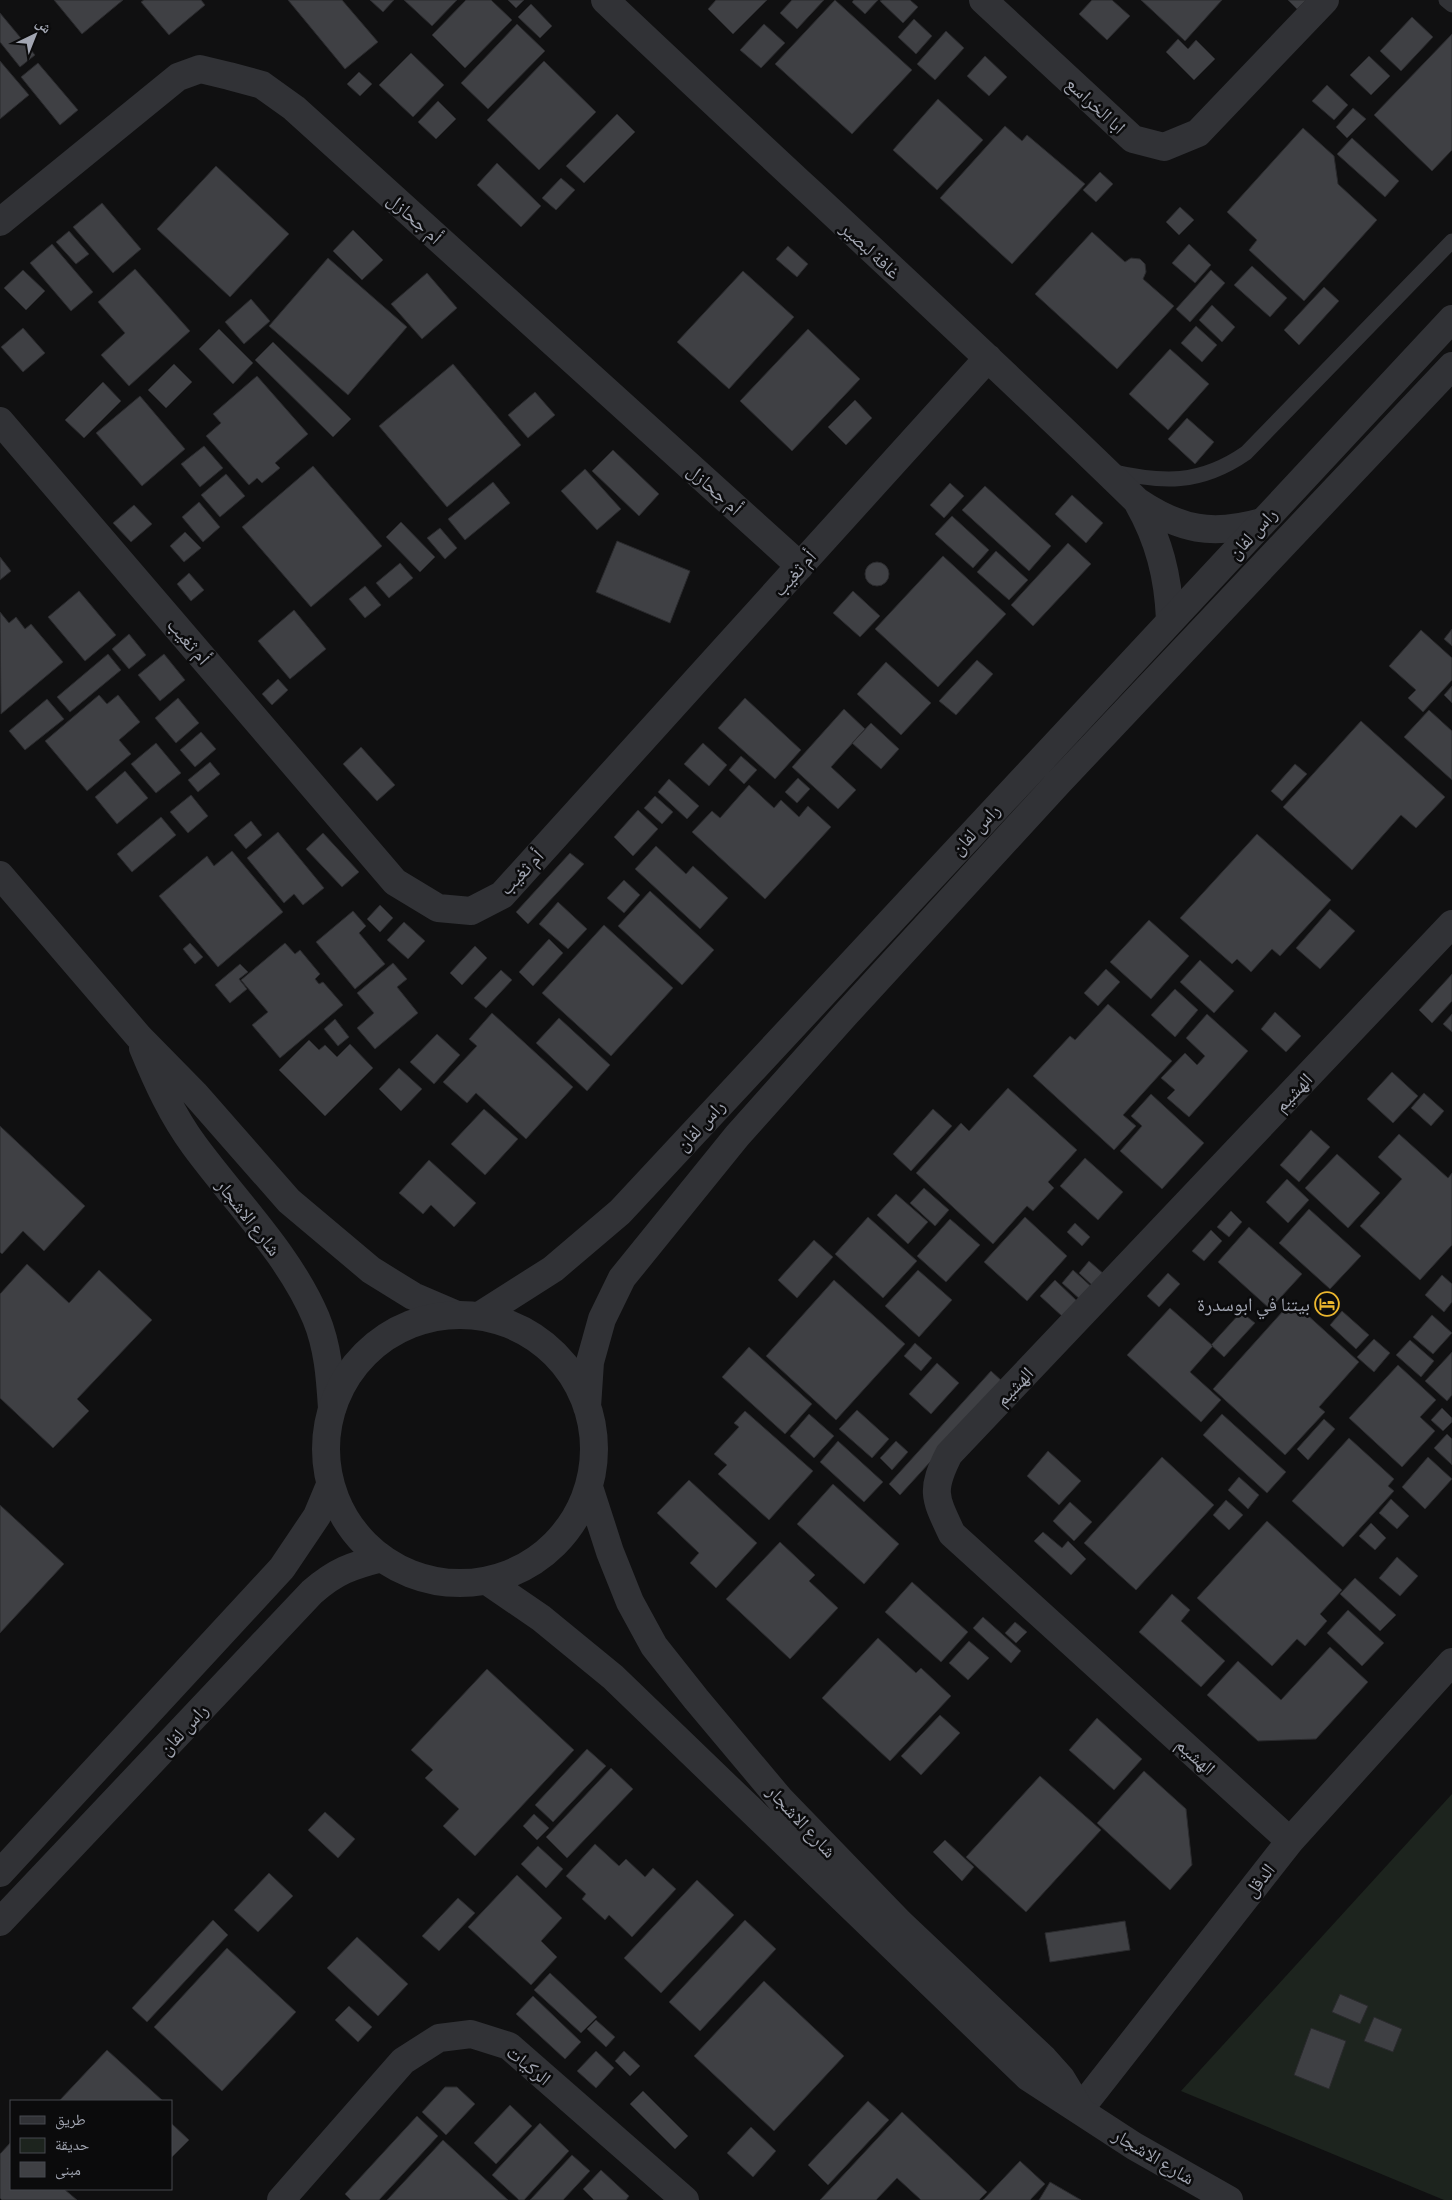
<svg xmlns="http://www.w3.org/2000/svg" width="1452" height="2200" font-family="Commissioner,'Noto Naskh Arabic',sans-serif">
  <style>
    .green { fill: #1d241e }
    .building { fill: #3f4044; stroke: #2a2a2d }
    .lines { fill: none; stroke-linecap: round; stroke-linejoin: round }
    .service { stroke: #313236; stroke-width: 15 }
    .minor { stroke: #313236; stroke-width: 28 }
    .tertiary { stroke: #313236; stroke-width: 28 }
    .labels { text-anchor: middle; stroke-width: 5; stroke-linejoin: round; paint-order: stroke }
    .street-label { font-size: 19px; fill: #a2a6b2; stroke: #0b0b0c }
    .poi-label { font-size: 19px; fill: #a2a6b2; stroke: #0b0b0c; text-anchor: end }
  </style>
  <rect width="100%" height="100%" fill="#101011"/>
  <path class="green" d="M1452,1794V2200H1444L1181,2091Z"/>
  <path class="building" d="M54,0H123L82,34Z
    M144,0H201L205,5L169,35L141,2Z
    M288,0H342L378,42L345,69Z
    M370,0H394L383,12Z
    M404,0H457L432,26Z
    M466,0H491L512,20L465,68L432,35Z
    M508,0H524L516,8Z
    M716,0H767L733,34L708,9Z
    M792,0H824L797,29L780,13Z
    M835,0L912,70L852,134L775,64Z
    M854,0H878L865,14L852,2Z
    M882,0H910L918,7L903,23L880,1Z
    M1092,0H1112L1130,16L1107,40L1079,14Z
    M1141,0H1222L1185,41Z
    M1288,0H1306L1297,9Z
    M531,4L552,26L540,38L518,17Z
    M0,13L35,55L20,67L0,42Z
    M1412,17L1433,37L1401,71L1380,51Z
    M914,19L932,36L916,54L898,37Z
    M517,24L545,51L488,109L461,83Z
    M764,24L785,43L761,68L740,50Z
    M946,31L964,48L935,80L917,64Z
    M1452,34V150L1432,171L1374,115Z
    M1178,39L1188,49L1196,40L1215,59L1194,80L1166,52Z
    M411,53L444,85L413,117L379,85Z
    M985,56L1007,77L989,96L967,76Z
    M1369,56L1390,76L1371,95L1350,75Z
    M0,61L29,95L0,119Z
    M544,61L596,112L539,170L487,120Z
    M38,63L78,110L60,125L21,77Z
    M359,72L372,84L360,96L347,84Z
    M1327,85L1348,105L1334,120L1312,101Z
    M938,99L983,140L937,190L893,150Z
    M438,101L456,119L436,139L418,122Z
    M1353,108L1366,119L1347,138L1336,127Z
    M617,114L635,132L584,183L566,166Z
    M1005,126L1022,141L1027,135L1085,184L1012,264L940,198Z
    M1303,128L1334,156L1338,184L1377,220L1304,301L1249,250L1257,240L1227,212Z
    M1352,138L1399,181L1385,197L1337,154Z
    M497,163L541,206L521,227L477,185Z
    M216,166L289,234L230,297L157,229Z
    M1100,172L1113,184L1096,202L1083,190Z
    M561,178L575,190L556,210L542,198Z
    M102,203L141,249L113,273L73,227Z
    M1180,207L1194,220L1179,235L1166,222Z
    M353,230L383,260L362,280L333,251Z
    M69,231L89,254L76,264L56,242Z
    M1092,232L1125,262L1131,258L1140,259L1145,264L1146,272L1143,279L1174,306L1117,369L1035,294Z
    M52,244L93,292L71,311L30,263Z
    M1189,244L1211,265L1195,283L1172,263Z
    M788,246L808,264L797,277L776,259Z
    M328,258L407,327L348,395L269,326Z
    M1252,266L1287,298L1270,317L1234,285Z
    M135,269L190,331L129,386L101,355L125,333L98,302Z
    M23,270L45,291L26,310L4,288Z
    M1211,270L1225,283L1190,322L1176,309Z
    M743,271L794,317L729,389L677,342Z
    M427,273L457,308L422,339L391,304Z
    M1324,287L1339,301L1299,345L1284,330Z
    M251,299L270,321L244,344L225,322Z
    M1212,305L1235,327L1222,342L1199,320Z
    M1196,326L1217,345L1202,362L1181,343Z
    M23,328L45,353L23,372L1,347Z
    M219,329L253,363L233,384L199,349Z
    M808,329L860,379L792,451L740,401Z
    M273,342L351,419L333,437L255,360Z
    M1170,349L1209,384L1168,430L1129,394Z
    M174,364L192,382L166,408L148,390Z
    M453,364L521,445L447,507L379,426Z
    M257,376L308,434L275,463L280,468L262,483L257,478L249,485L206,436L221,423L213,414Z
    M103,382L121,401L84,438L65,420Z
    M535,392L555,415L528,438L508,415Z
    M140,396L185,449L142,486L96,433Z
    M855,400L872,418L846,445L828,427Z
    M1187,418L1214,442L1195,464L1168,439Z
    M204,446L223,468L200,487L181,464Z
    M613,450L659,494L639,516L592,471Z
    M313,466L382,546L311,607L242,527Z
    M585,469L621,509L597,530L561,491Z
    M226,474L245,496L220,517L201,495Z
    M493,482L510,503L465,540L448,519Z
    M950,483L964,496L944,518L930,505Z
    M985,486L1051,546L1029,571L962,510Z
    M1072,495L1103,523L1086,543L1055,514Z
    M199,502L220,527L203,542L182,517Z
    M134,505L152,524L131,542L113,523Z
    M952,516L989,550L973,568L935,534Z
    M401,522L435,557L420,572L386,537Z
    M440,528L457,548L445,559L427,538Z
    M185,532L201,548L184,562L170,546Z
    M617,541L690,571L670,623L596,592Z
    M1068,543L1091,564L1033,626L1011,605Z
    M996,551L1028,580L1009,600L977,572Z
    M943,556L1006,614L938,687L875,629Z
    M0,557L11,571L0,580Z
    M865 574a12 12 0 1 1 24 0a12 12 0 1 1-24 0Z
    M400,563L413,578L389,598L376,583Z
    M189,573L204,590L191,601L177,584Z
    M365,586L381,605L365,618L349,599Z
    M79,591L116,635L85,661L48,617Z
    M853,591L880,616L860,637L833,613Z
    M294,610L326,649L290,679L258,641Z
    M0,612L9,623L16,617L25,629L31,624L63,662L1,714Z
    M1452,629V646L1444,639Z
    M1421,630L1452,658V680L1423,712L1408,698L1416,690L1389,666Z
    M129,634L146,655L129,669L112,649Z
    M108,654L121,670L70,712L57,697Z
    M164,654L185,680L160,701L138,675Z
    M977,660L993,674L956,715L939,701Z
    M886,662L931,703L901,735L857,694Z
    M278,679L288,690L272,705L262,694Z
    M1452,686V703L1444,695Z
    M99,695L107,704L118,695L140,722L119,740L131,754L87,791L45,741Z
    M178,698L199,723L176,743L155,718Z
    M745,698L801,750L775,779L718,728Z
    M47,699L64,719L25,750L9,731Z
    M844,709L865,729L831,767L856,790L838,809L792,767Z
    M1429,710L1452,731V780L1404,737Z
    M1361,721L1445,797L1416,828L1401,815L1352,870L1283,807Z
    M871,723L899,749L881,769L852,743Z
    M201,732L216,749L195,767L180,750Z
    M156,743L181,773L156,793L131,764Z
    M703,743L727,765L709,786L684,764Z
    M361,747L395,785L377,801L343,764Z
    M741,756L757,770L744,784L729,770Z
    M210,762L220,774L198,792L188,780Z
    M1295,764L1307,774L1282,801L1271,791Z
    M125,771L148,798L117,824L95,797Z
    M798,778L810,789L797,803L785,792Z
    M669,779L699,806L687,819L658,792Z
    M749,785L774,808L781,800L799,817L808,806L831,827L765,899L692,832L712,811L720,818Z
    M191,795L208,816L188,833L170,812Z
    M655,796L673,812L662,824L644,808Z
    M638,810L658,829L633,856L614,837Z
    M161,817L176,835L132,872L117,854Z
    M251,821L262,835L246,849L234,835Z
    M278,832L324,888L303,905L294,894L284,903L247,858Z
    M323,833L359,872L342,887L306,849Z
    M1257,834L1331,900L1280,956L1272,949L1251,972L1237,959L1232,964L1180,918Z
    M656,846L686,874L693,866L728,898L700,929L635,869Z
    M232,851L283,912L218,967L159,896L207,856L214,866Z
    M570,853L584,864L528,924L516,912Z
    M624,880L640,895L624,913L607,898Z
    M650,891L714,950L682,985L618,926Z
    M558,902L587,929L568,949L539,924Z
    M380,905L393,918L380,932L367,919Z
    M1330,909L1355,931L1320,969L1296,948Z
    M353,911L366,926L359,933L385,964L355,989L316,942Z
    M1149,920L1189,956L1151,999L1110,962Z
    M404,922L425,941L408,959L387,940Z
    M604,925L673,988L611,1056L542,993Z
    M549,939L563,953L533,986L519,972Z
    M190,943L203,957L195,964L183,949Z
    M285,943L295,954L300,950L320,974L315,979L319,984L323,982L343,1005L280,1058L252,1025L268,1012L241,980Z
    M475,946L487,958L462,985L450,973Z
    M1200,960L1234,991L1214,1013L1180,982Z
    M393,963L407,979L397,987L418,1013L375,1049L357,1028L374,1013L357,993Z
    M240,964L248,972L239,979L247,989L230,1003L215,985Z
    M1106,969L1120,982L1098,1006L1084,993Z
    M501,970L512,980L486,1008L474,998Z
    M1452,974V1001L1432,1023L1419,1010Z
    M1175,989L1198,1010L1175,1037L1151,1015Z
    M1108,1004L1172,1061L1123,1115L1136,1126L1114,1150L1033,1076L1070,1036L1075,1040Z
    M1275,1012L1301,1036L1286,1052L1261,1029Z
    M492,1013L573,1087L526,1139L476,1093L467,1103L443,1082L477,1046L469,1039Z
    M1207,1014L1248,1051L1189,1117L1167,1098L1175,1090L1161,1078L1185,1053L1197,1065L1205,1056L1186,1038Z
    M1452,1014V1032L1443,1024Z
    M559,1018L610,1065L587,1091L536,1043Z
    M335,1019L349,1037L338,1046L324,1029Z
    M437,1034L460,1055L434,1084L410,1062Z
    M309,1040L319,1050L325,1045L337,1057L350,1044L373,1068L325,1116L279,1070Z
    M399,1068L422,1089L401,1111L379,1089Z
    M1392,1072L1418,1096L1393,1123L1367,1099Z
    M1008,1088L1077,1150L1048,1182L1054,1188L1033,1211L1027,1206L993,1244L916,1173L961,1123L969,1131Z
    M1424,1093L1444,1111L1431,1126L1411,1108Z
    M1151,1094L1204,1143L1162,1189L1120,1151L1142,1126L1131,1116Z
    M484,1109L518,1139L485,1175L451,1144Z
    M933,1109L952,1126L911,1171L893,1154Z
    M0,1126L85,1206L44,1251L23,1231L2,1254L0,1252Z
    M1311,1130L1330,1147L1299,1182L1280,1165Z
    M1399,1134L1448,1178L1452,1173V1245L1420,1280L1360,1226L1402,1179L1378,1157Z
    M1337,1154L1380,1193L1348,1228L1305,1188Z
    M1085,1158L1123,1192L1098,1220L1060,1186Z
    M429,1160L476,1203L454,1227L431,1205L423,1214L399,1193Z
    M1287,1179L1309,1200L1288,1223L1266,1202Z
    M924,1188L949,1210L935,1226L910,1203Z
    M896,1194L928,1222L908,1244L877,1215Z
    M1309,1209L1361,1256L1330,1289L1279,1243Z
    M1231,1211L1242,1222L1229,1237L1217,1227Z
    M868,1217L917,1261L883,1298L835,1254Z
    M1025,1217L1067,1256L1027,1301L984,1262Z
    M950,1219L980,1245L946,1282L917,1256Z
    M1075,1223L1090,1237L1082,1246L1067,1232Z
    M1249,1227L1302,1274L1270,1309L1218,1262Z
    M1211,1230L1222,1241L1204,1261L1192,1251Z
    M814,1240L833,1257L797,1298L778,1280Z
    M1089,1261L1105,1275L1094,1287L1079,1273Z
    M27,1264L69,1303L99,1270L152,1320L77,1399L89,1411L53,1448L0,1398V1294Z
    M918,1270L952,1300L919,1337L885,1306Z
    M1073,1270L1094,1289L1082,1301L1062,1283Z
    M1168,1273L1180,1284L1159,1307L1147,1296Z
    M1442,1275L1452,1284V1302L1444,1312L1425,1295Z
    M834,1280L905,1344L836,1420L766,1356Z
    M1055,1280L1077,1301L1063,1317L1040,1296Z
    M1292,1301L1359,1362L1319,1407L1325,1412L1285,1455L1213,1389Z
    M1170,1308L1213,1346L1190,1372L1221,1400L1201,1422L1127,1355Z
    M1342,1311L1369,1335L1356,1349L1330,1325Z
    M1241,1312L1255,1323L1224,1357L1211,1345Z
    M1432,1315L1452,1333L1433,1354L1413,1337Z
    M1374,1339L1390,1353L1374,1372L1357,1357Z
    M1410,1340L1434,1361L1421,1377L1396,1355Z
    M915,1343L932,1358L921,1371L904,1356Z
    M749,1347L812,1404L785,1434L722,1377Z
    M1452,1352V1395L1447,1401L1425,1381Z
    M937,1363L959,1383L931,1414L909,1394Z
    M1398,1365L1436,1400L1420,1417L1435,1431L1402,1467L1349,1418Z
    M991,1371L1003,1382L900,1495L889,1484Z
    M1442,1408L1452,1418V1422L1443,1431L1431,1420Z
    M857,1410L889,1439L872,1458L839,1429Z
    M745,1411L813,1471L769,1520L718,1474L727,1465L714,1454L739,1427L734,1423Z
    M809,1414L834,1436L814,1458L790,1436Z
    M1222,1414L1286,1472L1267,1493L1203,1435Z
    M1324,1419L1335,1429L1308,1460L1297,1449Z
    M1447,1434L1452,1439V1465L1434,1448Z
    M1349,1438L1394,1479L1388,1486L1394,1491L1343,1547L1292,1501Z
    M838,1441L883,1482L864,1502L820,1462Z
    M896,1441L908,1452L892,1470L880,1458Z
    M1048,1451L1081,1481L1059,1505L1027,1476Z
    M1162,1457L1214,1505L1136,1590L1084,1543Z
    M1428,1457L1452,1479L1425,1509L1402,1487Z
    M1239,1477L1259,1495L1248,1509L1228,1490Z
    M689,1480L757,1543L716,1588L690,1563L699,1553L657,1513Z
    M833,1484L899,1544L864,1584L797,1524Z
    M1391,1499L1409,1516L1397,1529L1379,1513Z
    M1226,1500L1243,1515L1229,1530L1213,1515Z
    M1070,1502L1092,1522L1074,1541L1053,1521Z
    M0,1505L64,1564L0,1633Z
    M1267,1521L1342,1590L1320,1614L1327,1621L1305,1646L1297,1639L1272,1666L1197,1598Z
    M1371,1523L1386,1538L1375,1550L1359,1536Z
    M1043,1532L1062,1548L1068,1541L1086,1559L1071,1575L1034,1541Z
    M780,1542L815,1575L809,1581L838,1608L790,1659L726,1599Z
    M1397,1557L1418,1576L1400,1596L1379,1578Z
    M1355,1578L1396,1615L1380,1631L1340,1594Z
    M912,1582L968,1632L941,1662L885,1612Z
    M1172,1594L1190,1610L1181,1621L1225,1661L1201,1687L1139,1632Z
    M1348,1610L1384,1643L1362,1666L1327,1633Z
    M983,1617L1021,1651L1011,1663L973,1628Z
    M1015,1622L1027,1632L1016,1643L1005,1633Z
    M878,1638L916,1673L921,1668L951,1696L890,1761L822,1698Z
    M969,1641L989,1658L968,1680L949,1663Z
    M1330,1647L1368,1682L1316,1739L1258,1741L1207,1695L1238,1661L1281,1700Z
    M487,1669L574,1750L475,1856L443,1826L459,1809L425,1778L433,1770L411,1750Z
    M940,1715L960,1733L921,1775L901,1756Z
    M1097,1718L1142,1759L1114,1790L1069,1750Z
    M587,1749L606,1766L553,1822L535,1805Z
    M611,1768L633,1789L567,1858L546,1837Z
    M1144,1771L1186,1809L1192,1865L1170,1890L1097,1823Z
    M1040,1776L1101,1830L1026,1912L966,1857Z
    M325,1812L355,1839L338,1858L308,1830Z
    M534,1814L549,1828L537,1840L523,1826Z
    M945,1840L974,1867L962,1881L933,1852Z
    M595,1844L619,1866L626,1859L645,1877L653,1868L676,1889L632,1937L609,1915L605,1920L582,1899L586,1894L566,1876Z
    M538,1846L563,1869L546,1888L521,1864Z
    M269,1873L293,1896L258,1932L234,1910Z
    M517,1875L562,1918L541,1941L557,1957L531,1985L468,1927Z
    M697,1880L734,1915L661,1993L624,1958Z
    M458,1898L475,1913L439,1951L422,1936Z
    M213,1920L228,1935L147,2022L132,2008Z
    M745,1920L776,1949L700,2031L669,2002Z
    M1125,1921L1130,1950L1050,1962L1045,1933Z
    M357,1937L408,1984L378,2016L327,1968Z
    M227,1948L296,2012L222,2091L154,2027Z
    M550,1973L597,2017L581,2033L534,1990Z
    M764,1981L844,2056L774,2131L694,2056Z
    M1340,1994L1368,2006L1360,2024L1332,2012Z
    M533,1996L581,2042L565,2059L516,2014Z
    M349,2006L372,2027L358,2042L335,2020Z
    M1374,2017L1402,2029L1393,2052L1364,2041Z
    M596,2020L615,2037L606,2047L587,2029Z
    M1311,2028L1346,2041L1329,2089L1294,2075Z
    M107,2050L163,2101H59Z
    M596,2051L614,2068L596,2088L577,2071Z
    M624,2051L640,2066L630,2076L615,2061Z
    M445,2087H457L475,2104L446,2135L422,2112Z
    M643,2091L688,2136L675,2149L630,2104Z
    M868,2101L889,2120L828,2185L808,2165Z
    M510,2105L532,2126L496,2164L474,2143Z
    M902,2112L987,2192L979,2200H921L897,2178L876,2200H820Z
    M417,2116L438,2136L379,2200H351L345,2194Z
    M171,2123L189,2140L171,2158Z
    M540,2123L569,2151L524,2200H519L492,2175Z
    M751,2127L776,2151L753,2177L727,2153Z
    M443,2140L508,2200H387Z
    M11,2142V2189H64L77,2200H2L0,2198V2154Z
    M572,2155L590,2171L563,2200H530Z
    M1020,2161L1045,2184L1030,2200H983Z
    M601,2170L629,2196L626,2200H594L583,2189Z
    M1050,2182L1081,2200H1039Z"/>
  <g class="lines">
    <path class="service" d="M1446,0L1452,5
      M1110,471C1162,483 1200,485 1246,453L1452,241"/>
    <path class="minor" d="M605,0C782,168 963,331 1137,501C1180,530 1212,536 1262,522
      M983,0L1133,139L1164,147L1198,133L1325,0
      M0,222L178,77L200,69L229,76L262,85L294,108L800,566
      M0,421L395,882L438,908L471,911L502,895L988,358
      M1138,503C1159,540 1168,576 1170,619
      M0,875L139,1037L195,1094L289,1201L371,1270L413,1296L455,1314
      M143,1048C157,1082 172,1115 194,1145C235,1201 289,1254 316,1318C328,1347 330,1377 332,1408
      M1290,1841L952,1534C935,1498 930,1491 949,1454L1452,924
      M1080,2109L1290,1841L1452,1662
      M281,2200L403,2061L439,2038L471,2034L509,2046L685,2200"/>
    <path class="tertiary" d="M326 1449a134 134 0 1 1 268 0a134 134 0 1 1-268 0Z
      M479,1316L553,1269L620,1212L1452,319
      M587,1407L590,1362L602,1319L622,1278L737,1136L845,1015L1058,783L1452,366
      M589,1487L610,1552L630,1602L654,1646L696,1699L780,1799L900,1923L1044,2059L1061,2078L1078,2106
      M487,1581L541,1618L613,1677L1028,2077L1134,2146L1229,2200
      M0,1873L282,1568L317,1516L330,1485
      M0,1922L312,1592C336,1571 351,1566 382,1558"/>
  </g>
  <defs>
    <g id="hotel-ring" transform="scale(1.25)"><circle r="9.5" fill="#0b0b0c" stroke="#ecb72e" stroke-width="1.5"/><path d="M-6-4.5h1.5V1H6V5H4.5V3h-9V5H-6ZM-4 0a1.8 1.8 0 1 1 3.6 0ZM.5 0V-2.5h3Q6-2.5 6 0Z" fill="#ecb72e"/></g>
  </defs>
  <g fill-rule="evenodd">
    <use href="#hotel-ring" x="1327" y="1304"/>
  </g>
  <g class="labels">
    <g class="street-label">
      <text transform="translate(1096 105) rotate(43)" y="7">ابا الخراسع</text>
      <text transform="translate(415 218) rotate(42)" y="7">أم جحازل</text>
      <text transform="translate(871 250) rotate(43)" y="7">غافة لبصير</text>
      <text transform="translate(715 489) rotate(42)" y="7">أم جحازل</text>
      <text transform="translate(1252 533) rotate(-47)" y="7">راس لفان</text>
      <text transform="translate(794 573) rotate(-48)" y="7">أم ثغيب</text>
      <text transform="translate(189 641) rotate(49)" y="7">أم ثغيب</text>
      <text transform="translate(975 829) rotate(-47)" y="7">راس لفان</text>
      <text transform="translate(521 872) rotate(-46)" y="7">أم ثغيب</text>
      <text transform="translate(1293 1092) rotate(-46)" y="7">الهشيم</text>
      <text transform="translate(700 1125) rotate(-47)" y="7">راس لفان</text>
      <text transform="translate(249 1217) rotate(52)" y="7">شارع الاشجار</text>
      <text transform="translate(1014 1386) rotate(-46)" y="7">الهشيم</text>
      <text transform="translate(183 1729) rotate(-47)" y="7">راس لفان</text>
      <text transform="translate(1196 1756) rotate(42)" y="7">الهشيم</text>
      <text transform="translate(802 1821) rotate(47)" y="7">شارع الاشجار</text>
      <text transform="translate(1259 1880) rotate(-52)" y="7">الدقل</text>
      <text transform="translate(529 2065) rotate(39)" y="7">الركيات</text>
      <text transform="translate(1154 2156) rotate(31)" y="7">شارع الاشجار</text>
    </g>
    <g class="poi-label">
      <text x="1310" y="1311">بيتنا في ابوسدرة</text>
    </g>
  </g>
  <rect x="10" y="2100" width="162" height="90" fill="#0b0b0c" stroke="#47494e"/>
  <rect x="20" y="2116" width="25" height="8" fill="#313236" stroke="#47494e"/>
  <text x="55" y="2125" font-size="15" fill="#a2a6b2">طريق</text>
  <rect x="20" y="2138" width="25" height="15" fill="#1d241e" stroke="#47494e"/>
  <text x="55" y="2150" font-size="15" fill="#a2a6b2">حديقة</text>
  <rect x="20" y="2162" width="25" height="15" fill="#3f4044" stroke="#47494e"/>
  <text x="55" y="2175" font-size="15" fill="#a2a6b2">مبنى</text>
  <g transform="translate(35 35) rotate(43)" stroke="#0b0b0c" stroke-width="4" paint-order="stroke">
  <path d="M0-4L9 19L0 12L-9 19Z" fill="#a2a6b2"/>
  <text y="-8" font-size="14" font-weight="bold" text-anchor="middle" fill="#a2a6b2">ش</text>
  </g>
</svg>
